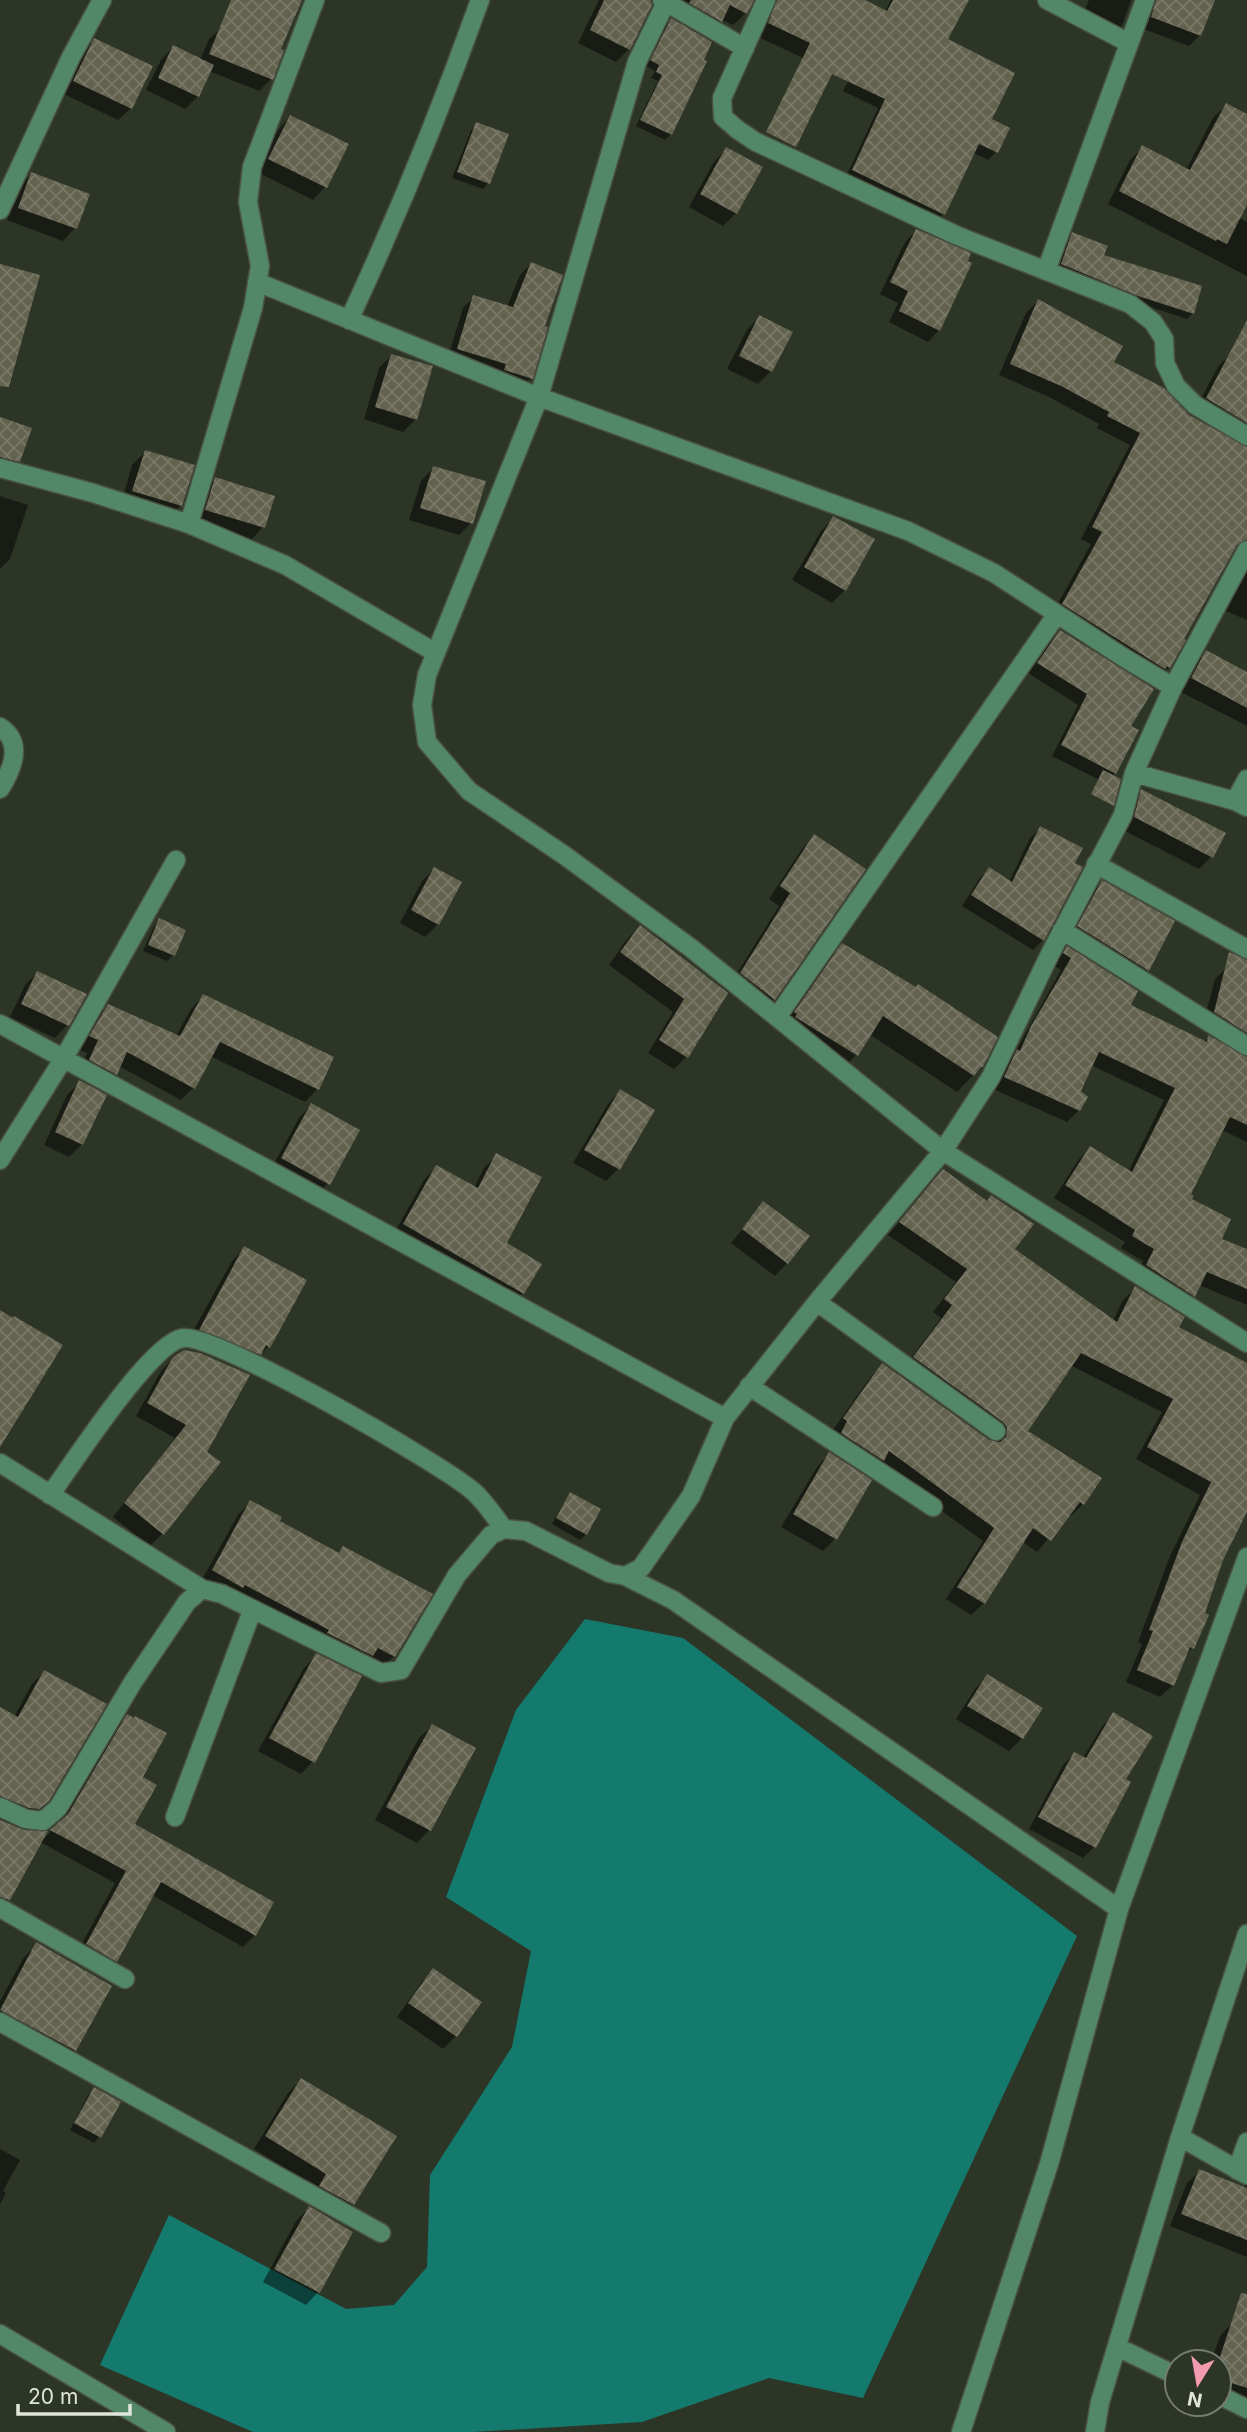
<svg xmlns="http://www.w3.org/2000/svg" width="1247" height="2432" font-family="Inter,sans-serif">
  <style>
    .water { fill: #157a6e }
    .shadow { fill: #0007 }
    .building { fill: url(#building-cross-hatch) }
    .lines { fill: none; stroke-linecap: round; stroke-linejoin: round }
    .minor-casing { stroke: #4a5243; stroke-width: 21 }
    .minor { stroke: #528868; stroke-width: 18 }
  </style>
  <defs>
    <pattern id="building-cross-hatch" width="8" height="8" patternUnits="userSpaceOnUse" patternTransform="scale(1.75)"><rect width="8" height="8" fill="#63624f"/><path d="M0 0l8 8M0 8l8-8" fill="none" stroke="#797868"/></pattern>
  </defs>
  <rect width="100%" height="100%" fill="#2d3626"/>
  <path class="water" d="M585,1619L683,1638L1077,1936L863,2398L769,2378L642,2422L472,2432H253L100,2365L169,2215L346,2309L394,2305L427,2267L430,2175L512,2047L531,1951L446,1897L516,1710Z"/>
  <path class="shadow" d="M253,0H300L279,50L271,79L259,91L209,71L198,96L185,109L146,90L161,60L173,47L200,60L209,39Z
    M599,0H834L803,58L756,36L759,2L752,1L746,13L733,25L722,20L708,33L650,1L629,49L616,62L578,43Z
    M891,0H967L945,40L990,120L996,152L988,160L973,153L943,214L935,222L845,179L878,108L843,91Z
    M1089,0H1131L1122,26L1111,37L1080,21Z
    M1138,0H1214L1200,35L1189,46L1141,28Z
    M671,20V134L665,140L636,126L658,81L651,78L655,71L646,66L665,26Z
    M94,40L131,108L118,120L62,93L82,53Z
    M1226,105L1247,116V174L1238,217L1247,222V276L1108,204L1130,160L1143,147L1186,170L1213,118Z
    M290,117L325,187L313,200L257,172L278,130Z
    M477,124L507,135L488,183L483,189L452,178L471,130Z
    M726,149L736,213L723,226L689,207L714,162Z
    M31,174L75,228L63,241L7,220L19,187Z
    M916,231L939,330L928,342L889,322L898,303L880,294L905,242Z
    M1073,234L1102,256L1193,313L1187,319L1132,301L1056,270L1067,240Z
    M531,264L543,327L531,378L520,389L447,360L463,308L474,297L507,307L520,275Z
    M1038,301L1112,363L1188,416L1246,449L1245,442L1195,410L1219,365L1247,340V462L1181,640L1169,667L1157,678L1051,616L1091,544L1081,539L1130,445L1097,428L1099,424L1049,397L999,375L1026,313Z
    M759,317L771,371L758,384L727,369L747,330Z
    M391,356L416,419L403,432L364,419L379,368Z
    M0,419L19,461L8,472L0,469Z
    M145,452L181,505L168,518L121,504L132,465Z
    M433,468L471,523L459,535L409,520L421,481Z
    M215,479L263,527L251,540L193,523L203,492Z
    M0,496L28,505L10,559L0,569Z
    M833,518L845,590L832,603L792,580L821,531Z
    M1247,566V620L1223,610Z
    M1060,632L1129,727L1115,773L1105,783L1052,756L1078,705L1028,673L1050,642Z
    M1206,653L1247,674V726L1179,691L1193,665Z
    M1142,791L1211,857L1199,869L1123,830L1129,804Z
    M1040,828L1073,863L1043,940L1033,950L962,906L979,879L989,870L1009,882L1030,838Z
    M815,836L864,869L773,999L761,1012L729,986L779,906L769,899L802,849Z
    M434,869L438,924L425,937L400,923L422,881Z
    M1102,882L1147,970L1135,982L1066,939L1089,895Z
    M160,920L173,955L167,961L143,951L154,926Z
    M640,927L726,993L686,1057L674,1069L648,1053L673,1012L609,965L627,939Z
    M843,945L982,1066L957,1092L869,1034L856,1055L840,1071L780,1034L783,1031L779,1029L826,961Z
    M1067,949L1128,1006L1204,1042L1209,1037L1247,1058V1142L1222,1130L1189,1195L1219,1240L1247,1251V1305L1199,1285L1193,1296L1182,1307L1135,1278L1143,1261L1121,1248L1125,1242L1054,1198L1079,1159L1090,1148L1128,1172L1164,1100L1091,1065L1078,1092L1079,1110L1067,1122L993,1089L1006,1063L1013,1056L1061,970L1053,965L1056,960Z
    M1247,962V1057L1242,1048L1203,1024L1215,979L1226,968Z
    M37,973L85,995L67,1025L55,1038L10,1017L25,985Z
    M203,996L332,1058L317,1089L305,1102L210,1056L193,1088L181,1100L119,1066L115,1074L103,1086L78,1072L87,1053L78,1049L95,1019L108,1006L176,1036L191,1009Z
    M80,1082L105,1096L82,1144L69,1157L44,1145L67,1095Z
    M620,1091L618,1169L606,1181L573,1163L608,1104Z
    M311,1105L328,1183L316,1196L270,1171L299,1118Z
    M497,1155L504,1244L523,1293L510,1305L392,1237L424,1180L436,1167L474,1188L484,1168Z
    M943,1171L1012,1249L1113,1321L1123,1300L1136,1288L1177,1328L1247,1372V1508L1222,1559L1192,1648L1185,1655L1173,1685L1160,1697L1126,1682L1142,1644L1138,1642L1170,1556L1200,1495L1136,1459L1162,1412L1070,1365L1025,1432L1083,1504L1071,1516L1068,1515L1037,1552L1023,1542L984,1603L971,1615L946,1599L983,1541L832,1431L870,1378L883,1365L989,1442L995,1443L991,1434L902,1370L941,1318L933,1312L956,1282L888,1235Z
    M763,1204L787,1263L775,1276L731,1243Z
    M245,1248L268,1347L256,1359L187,1342L232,1261Z
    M174,1358L205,1452L163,1533L150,1546L113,1517L175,1438L136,1416L161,1371Z
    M829,1454L835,1539L823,1551L781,1527L817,1467Z
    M571,1495L586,1534L580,1540L552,1524L565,1501Z
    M250,1502L278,1521L337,1554L343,1548L394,1656L381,1669L200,1583L238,1515Z
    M316,1656L313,1761L301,1774L258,1751L304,1668Z
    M44,1672L48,1800L34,1813H0V1709L14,1717L32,1684Z
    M987,1676L1040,1708L1022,1738L1009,1751L956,1719L975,1689Z
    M1114,1714L1124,1780L1094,1847L1083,1858L1029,1829L1063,1765L1074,1754L1083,1758L1103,1725Z
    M127,1717L140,1778L133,1824L255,1935L243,1947L152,1895L116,1960L104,1972L75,1956L115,1883L40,1842L8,1899L0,1908V1821L41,1841L58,1825L115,1728Z
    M432,1726L474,1749L429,1830L417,1843L375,1820L419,1738Z
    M37,1945L75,2050L62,2063L0,2028V2001L24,1957Z
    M433,1970L480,2002L456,2036L443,2049L397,2017L421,1983Z
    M301,2080L353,2204L341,2217L315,2187L254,2149L288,2093Z
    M94,2089L99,2137L94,2143L70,2130L88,2095Z
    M0,2149L20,2160L3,2191L6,2193L0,2204Z
    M1247,2151V2257L1170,2226L1187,2183L1200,2171L1245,2188Z
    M309,2208L351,2232L318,2292L306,2305L263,2282L296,2221Z
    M1232,2323L1247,2328V2404L1219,2395V2362H1211L1220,2336Z"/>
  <path class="building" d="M231,0H302L281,49L284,50L273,80L209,54Z
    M604,0H651L652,5L630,50L590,30Z
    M691,0H754L747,14L730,5L722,22L689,3Z
    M777,0H865L887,11L893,0H969L948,39L1015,73L992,119L1010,128L998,153L979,144L945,215L852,170L885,99L832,74L796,147L766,132L810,43L768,23Z
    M1156,0H1215L1201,36L1151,17Z
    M671,18L712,42L704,60L707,61L672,135L640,120L662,75L656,72L659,65L650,60Z
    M94,38L153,66L132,109L73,81Z
    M173,45L214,65L199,97L158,78Z
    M1226,103L1247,114V205L1227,244L1217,239L1216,241L1119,191L1142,145L1190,170Z
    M290,115L349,144L327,188L268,159Z
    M476,122L509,134L490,184L457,172Z
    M726,147L763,167L737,214L700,194Z
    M31,172L90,194L77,229L18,208Z
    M916,229L971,253L968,261L972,263L940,331L899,311L908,291L890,282Z
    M1072,232L1108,246L1104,255L1202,286L1194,314L1138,296L1061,264Z
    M531,262L563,275L545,326L548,327L533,379L504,370L506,364L457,349L473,295L513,307Z
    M0,264L40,275L9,387L0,386Z
    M1038,299L1123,346L1114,362L1164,388L1189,415L1247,447V539L1237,545L1184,639L1186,640L1170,668L1167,666L1165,669L1062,604L1102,532L1092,527L1140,433L1107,416L1109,412L1061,386L1010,364Z
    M759,315L793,332L772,372L739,356Z
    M1247,320V423L1206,398Z
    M391,354L433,366L417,420L375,407Z
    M0,417L32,428L20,462L0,457Z
    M145,450L195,465L182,506L132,491Z
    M433,466L486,481L473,524L420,508Z
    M215,477L275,496L265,528L205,510Z
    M833,516L875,539L846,591L804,567Z
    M1060,630L1154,689L1131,726L1139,730L1116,774L1061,745L1087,694L1037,663Z
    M1206,650L1247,672V708L1191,678Z
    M1103,770L1121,779L1114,806L1091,794Z
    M1141,789L1226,833L1213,858L1134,817Z
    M1040,826L1083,848L1075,863L1083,867L1044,941L971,895L989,867L1012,882Z
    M814,834L866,869L775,1000L740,973L790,893L780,886Z
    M434,867L462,882L439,925L411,910Z
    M1102,880L1175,921L1149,971L1077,926Z
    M159,918L186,930L175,956L148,945Z
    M640,925L728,993L688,1058L659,1040L684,999L620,952Z
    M842,943L916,987L918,984L998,1037L983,1067H981L974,1076L883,1016L858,1056L795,1017L797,1014L794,1012Z
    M1067,946L1138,991L1131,1005L1207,1042L1208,1035L1247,1057V1125L1230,1117L1191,1194L1194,1196L1192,1199L1231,1219L1222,1239L1247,1249V1289L1207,1272L1195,1297L1146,1265L1154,1249L1132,1236L1135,1230L1065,1185L1090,1146L1132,1172L1175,1088L1099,1052L1081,1091L1088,1097L1080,1111L1004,1077L1017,1049L1020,1051L1031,1026L1071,958L1063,953Z
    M1229,952L1247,960V1033L1214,1012Z
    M37,971L87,994L69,1026L21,1004Z
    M203,994L334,1057L319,1090L220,1042L195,1089L127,1052L117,1075L89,1060L98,1040L89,1036L108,1004L180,1036Z
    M79,1080L107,1095L83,1145L55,1132Z
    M620,1089L655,1110L620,1170L584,1150Z
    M311,1103L360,1130L330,1185L281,1158Z
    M496,1153L542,1177L507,1243L542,1264L524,1294L403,1224L436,1165L478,1188Z
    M943,1169L987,1201L991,1195L1034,1224L1015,1249L1117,1322L1135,1286L1185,1317L1179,1327L1247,1363V1512L1223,1560L1205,1613L1209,1615L1194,1649L1190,1647L1174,1686L1137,1670L1153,1631L1149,1630L1182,1542L1211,1482L1147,1447L1173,1399L1081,1353L1028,1431L1102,1478L1084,1505L1080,1502L1051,1541L1033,1528L985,1604L957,1587L994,1528L889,1451L884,1461L841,1433L847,1421L843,1418L882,1363L989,1440L1000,1442L1006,1437L1007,1427L1003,1422L913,1357L952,1305L944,1299L967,1269L899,1222Z
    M763,1201L810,1236L788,1264L742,1229Z
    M244,1246L307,1280L270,1348L266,1345L261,1355L199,1330Z
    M0,1310L13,1318L14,1316L63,1345L0,1447Z
    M184,1350L200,1353L250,1375L207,1452L221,1462L164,1535L124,1503L186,1425L147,1403L173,1357Z
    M829,1452L872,1480L837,1540L793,1514Z
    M570,1492L601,1509L587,1535L556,1518Z
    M250,1500L282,1517L280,1521L339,1553L343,1546L433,1594L395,1657L378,1648L373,1656L327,1633L329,1630L245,1585L243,1588L212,1570Z
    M316,1653L362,1676L315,1763L269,1738Z
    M44,1670L107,1704L49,1801L39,1809L29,1808L0,1796V1707L18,1717Z
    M987,1674L1043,1708L1023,1739L967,1706Z
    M1113,1712L1153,1736L1126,1779L1131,1782L1096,1848L1038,1817L1074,1752L1086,1758Z
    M127,1714L134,1718L135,1716L167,1733L143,1777L157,1785L135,1824L274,1902L256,1936L161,1882L117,1962L86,1944L126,1871L50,1830L68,1814Z
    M432,1724L476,1748L431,1831L386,1807Z
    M0,1820L24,1830L48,1831L10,1900L0,1897Z
    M36,1942L112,1986L76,2051L0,2010Z
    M433,1968L482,2002L457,2037L408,2003Z
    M301,2078L397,2136L354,2205L319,2186L326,2174L265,2136Z
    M94,2087L121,2102L101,2138L74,2123Z
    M1199,2169L1247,2188V2240L1181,2214Z
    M309,2206L353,2232L320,2293L274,2269Z
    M1241,2293L1247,2294V2388L1219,2379V2360Z"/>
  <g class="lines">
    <g class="minor-casing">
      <path id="minor" d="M662,0L745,48
        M766,0L722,98L723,117L738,130L756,142L958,236L1130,304L1153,322L1164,339L1165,363L1176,386L1195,405L1247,436
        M1047,0L1129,43
        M666,2L637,62L539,397L427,675L422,705L427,742L469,791L564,855L691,948L943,1151L1247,1343
        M0,210L71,57L102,0
        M1046,271L1145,0
        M257,282L539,397L908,531L994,573L1123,657L1173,687
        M349,320C398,215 441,109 480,0
        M0,468L93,493L189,524L285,565L436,653
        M189,524L253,308L260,266L248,202L252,167L315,0
        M0,727C24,743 12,770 0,789
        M1134,773L1235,801L1247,807
        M1235,801L1247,779
        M1096,864L1247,949
        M1062,930L1247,1046
        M777,1017L1057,614
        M0,1024L725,1418
        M0,1160L64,1058L176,860
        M817,1302L996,1431
        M749,1386L933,1507
        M0,1463L202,1589
        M50,1495C72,1465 151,1342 183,1338C215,1333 444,1465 474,1492C485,1502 495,1517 504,1529
        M625,1576L673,1600L1119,1909
        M0,1807L26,1819L43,1821L58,1808L133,1682L187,1602L202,1589L222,1594L381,1673L401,1670L457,1575L491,1535L504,1529L526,1531L609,1573L625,1576L641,1568L691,1496L725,1418L817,1302L943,1151L991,1077L1050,954L1123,815L1134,773L1173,687L1247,550
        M175,1817L252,1611
        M0,1908L125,1979
        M0,2022L381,2233
        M1180,2137L1247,2175
        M1237,2170L1247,2142
        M0,2334L166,2432
        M1117,2347L1177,2376
        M1219,2395L1247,2409
        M961,2432L1049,2164L1119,1909L1247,1557
        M1095,2432L1100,2402L1180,2137L1247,1934"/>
    </g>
    <use href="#minor" class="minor"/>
  </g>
  <g transform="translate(1198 2383) rotate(191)"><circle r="33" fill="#2d3626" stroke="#757c6f" stroke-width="2"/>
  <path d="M0-5L12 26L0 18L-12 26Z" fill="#f29ab0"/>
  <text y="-10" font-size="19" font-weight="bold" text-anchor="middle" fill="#e0e6dc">N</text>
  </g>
  <path d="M18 2404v10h112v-10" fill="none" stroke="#e0e6dc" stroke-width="3.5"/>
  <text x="28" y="2404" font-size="21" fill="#e0e6dc" stroke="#2d3626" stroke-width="5" paint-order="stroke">20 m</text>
</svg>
